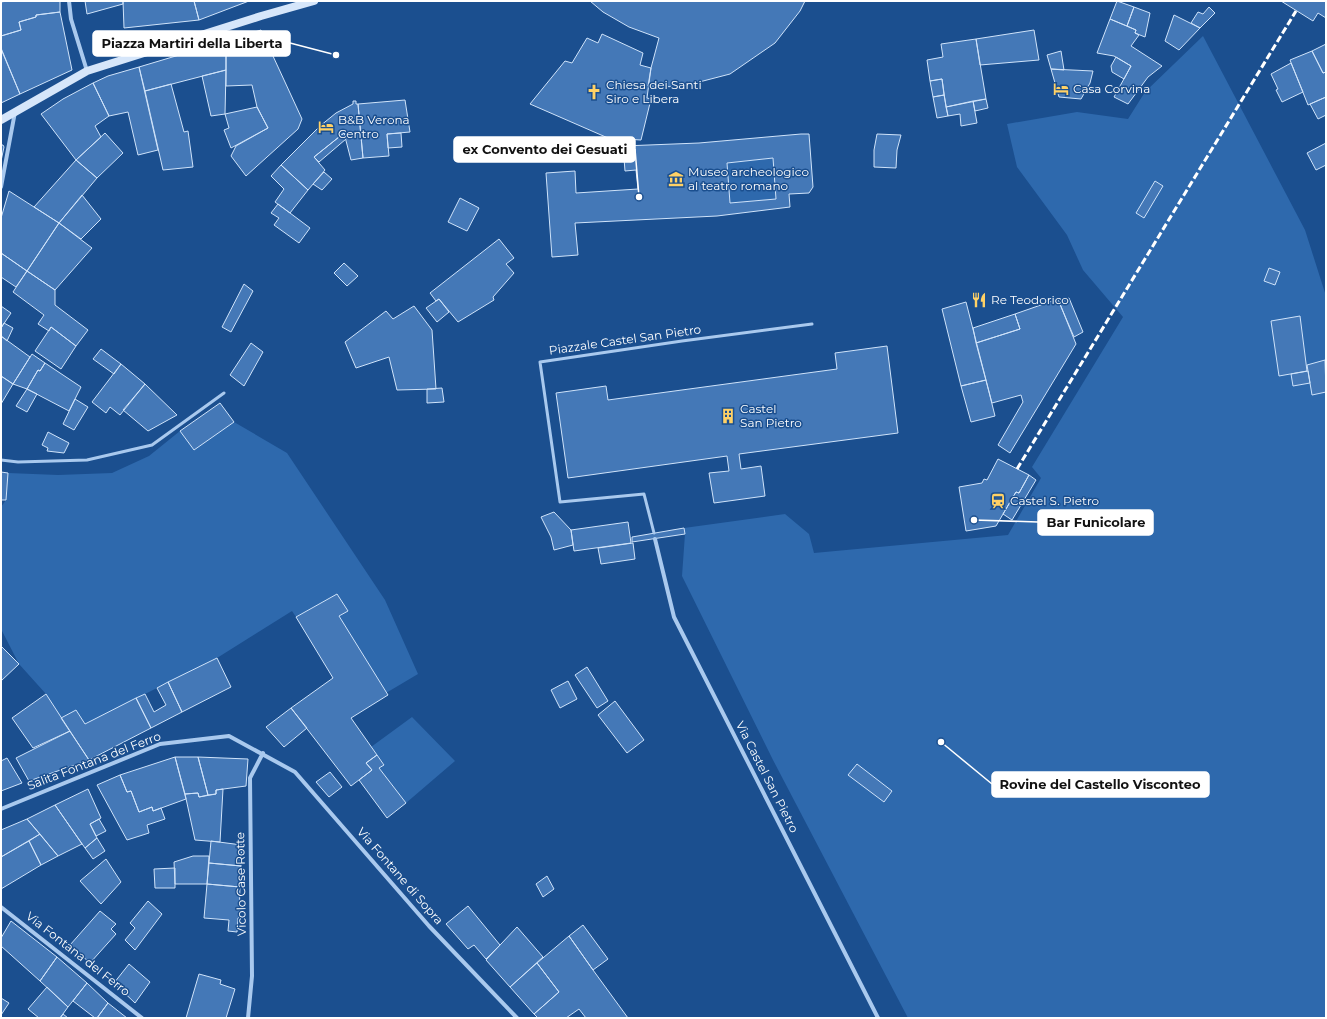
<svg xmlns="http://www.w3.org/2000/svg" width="1327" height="1019" font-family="Montserrat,sans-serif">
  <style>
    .green { fill: #2e69ad }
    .building { fill: #4478b7; stroke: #cfe3fa; fill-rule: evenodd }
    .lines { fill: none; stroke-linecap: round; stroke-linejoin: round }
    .lane { stroke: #a9c9ee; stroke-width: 3 }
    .street { stroke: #a9c9ee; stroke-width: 4 }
    .secondary { stroke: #d6e6fa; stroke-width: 8 }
    .rail { stroke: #fff; stroke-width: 3; stroke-dasharray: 7 3; stroke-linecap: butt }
    .labels { text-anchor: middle; stroke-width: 3; stroke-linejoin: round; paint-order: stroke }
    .poi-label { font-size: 12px; fill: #fff; stroke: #1b4f8f; text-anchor: start }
    .street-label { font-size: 12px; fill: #fff; stroke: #1b4f8f }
    .leader { fill: none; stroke: #fff; stroke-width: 1.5 }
    .callout-dot { fill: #fff; stroke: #1b4f8f; stroke-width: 1.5 }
    .callout { fill: #fff; stroke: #fff; stroke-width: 1.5 }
    .callout-label { font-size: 13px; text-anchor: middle; font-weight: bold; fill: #111 }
  </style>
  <rect width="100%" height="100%" fill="#1b4f8f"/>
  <path class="green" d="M1203,36L1305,230L1326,296V1018H908L773,760L682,576L685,534L684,528L785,514L809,534L814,553L1008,535L1041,478L1032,467L1123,317L1083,270L1067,235L1017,167L1007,124L1077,112L1128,119L1145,92Z
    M773,158L776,199L730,203L727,163Z
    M234,422L287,453L385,600L418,674L386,693L339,616L348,611L337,594L296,617L292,611L217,658L85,724L76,710L61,718L46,694L19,664L1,629V507L6,500L8,473L58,475L112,473L149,456L180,431L194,450Z
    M412,717L455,761L406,803L379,768L384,764L371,747Z"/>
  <path class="building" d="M7,1H60V12L36,15V17L19,22L21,30L1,36V2Z
    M85,1H123V4L87,14Z
    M123,1H194L199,20L124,28Z
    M194,1H249L199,20Z
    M590,1H805L800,11L775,43L730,74L680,87L648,86L651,68L659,38L629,27L603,12Z
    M1117,1L1134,7L1127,26L1110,19Z
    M1281,1H1326V18L1318,13L1313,21Z
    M1134,7L1150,13L1145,37L1135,33L1136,30L1127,26Z
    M1209,7L1215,13L1200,28L1191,23L1198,12L1203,14Z
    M60,12L72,70L20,94L1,48V36L21,30L19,22L36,17V15Z
    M1174,15L1200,28L1179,50L1165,41Z
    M1110,19L1136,30L1135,33L1139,35L1131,46L1162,66L1148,77L1128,104L1114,97L1131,66L1114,56L1097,53Z
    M261,30L302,119L298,129L246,176L231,156L236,146L268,128L257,107L252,85L226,86V41Z
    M1034,30L1039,60L980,65L976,39Z
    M602,34L643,53L640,65L651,68L647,98L651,99L641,140L608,138L530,104L565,61L572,63L587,38L598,43Z
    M976,39L986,99L946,107L942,79L930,81L927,60L943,57L941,44Z
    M226,41V70L145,91L139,67Z
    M1326,44V72L1323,73L1312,51Z
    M1,49L20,94L1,103Z
    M1061,51L1064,70L1051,69L1047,55Z
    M1312,51L1323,73L1326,72V97L1308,105L1290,60Z
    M1116,57L1131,66L1124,79L1112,72L1111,66Z
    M1291,63L1303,92L1282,102L1276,90L1278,89L1271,74Z
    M139,67L158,150L138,155L128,112L109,116L93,83L108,76Z
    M1051,69L1093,71L1090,83L1081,99L1059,97Z
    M226,70L225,114L211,116L202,76Z
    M942,79L944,95L933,97L930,81Z
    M93,83L109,116L95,126L101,137L76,160L41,114L63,99Z
    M171,84L184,132L188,131L193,167L163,170L145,91Z
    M944,95L948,116L937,118L933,97Z
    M1326,97V115L1318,119L1310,104Z
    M986,99L988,108L975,111L973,101Z
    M405,100L410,132L387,134L389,156L363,158L358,104Z
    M353,101H356V104H358L363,158L351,160L344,133L314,157L325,170L308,190L281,165L320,126L336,113L353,104Z
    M973,101L977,123L961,126L960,114L948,116L946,107Z
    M257,107L268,128L231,148L224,130L229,128L225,114Z
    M105,133L123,153L97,178L76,160Z
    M344,133L346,139L319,162L314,157Z
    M401,133L402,147L388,148L387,134Z
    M801,134H809L813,187L809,193L789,194L790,207L717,216L575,223L578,255L552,257L546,173L575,171L576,193L638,189L636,170L625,171L623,146L699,143ZM773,158L776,199L730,203L727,163Z
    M877,134L901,135L897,150L896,168L874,167V150Z
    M1326,143V165L1316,170L1307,153Z
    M1,145H3L4,147L1,161Z
    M76,160L97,178L59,223L34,207Z
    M281,165L308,190L290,213L275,202L284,189L271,176Z
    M324,172L332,179L322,190L313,184Z
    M1155,181L1163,186L1144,218L1136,213Z
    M9,191L59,223L27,271L1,253V218Z
    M82,195L101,219L81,239L59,223Z
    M460,198L479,208L467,231L448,222Z
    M278,204L310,228L299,243L274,225L279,218L271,213Z
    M59,223L92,248L55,290L27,271Z
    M499,239L514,258L506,264L514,273L493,297L494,300L458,322L439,299L436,301L430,293Z
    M1,253L27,271L16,287L1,277Z
    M344,263L358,276L347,286L334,273Z
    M1269,268L1280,272L1275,285L1264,281Z
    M27,271L55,290V305L88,330L76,346L51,327L49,331L38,324L44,315L13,292Z
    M244,284L253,291L231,332L222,327Z
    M1069,298L1083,332L1074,337L1059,302Z
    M439,299L449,312L437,322L426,308Z
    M1058,299L1076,344L1010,453L998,445L1023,402L1021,395L992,403L976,343L1020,329L1015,314Z
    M966,302L986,380L961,386L942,309Z
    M1,306L11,313L1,328Z
    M414,306L432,330L436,389L397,390L389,357L356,368L345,342L386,311L393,319Z
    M1015,314L1020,329L976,343L973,328Z
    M1300,316L1307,371L1279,376L1271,321Z
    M4,323L13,328L7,341L1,336V328Z
    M51,327L76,346L61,369L35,351Z
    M1,336L30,357L13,384L1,376Z
    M251,343L263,352L244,386L230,375Z
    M887,346L898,433L739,454L741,469L761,466L765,496L714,503L709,473L729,471L727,456L568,478L556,393L606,386L608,400L837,369L835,353Z
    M101,349L121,364L114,374L93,359Z
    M32,354L45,363L40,371L38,370L27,389L13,384Z
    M1325,360L1326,392L1312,395L1307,365Z
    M45,363L81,387L69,411L27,389L38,370L40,371Z
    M121,364L145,384L120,415L110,407L106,413L92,402Z
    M1308,371L1310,383L1293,386L1291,374Z
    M1,376L13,384L1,404Z
    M986,380L995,416L971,422L961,386Z
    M145,384L177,415L148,431L123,410Z
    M442,388L444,402L427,403V389Z
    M27,389L37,394L27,412L16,406Z
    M75,399L88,407L74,430L63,424Z
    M220,403L234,422L194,450L180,431Z
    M48,432L69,443L64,453L47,451L48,448L42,445Z
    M998,459L1029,475L1019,493L1016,492L996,526L966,531L959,487L982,483L984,479L987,480Z
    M1,472L8,473L6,500H1Z
    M1029,475L1036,480L1012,520L1003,514L1016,492L1019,493Z
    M554,512L571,530L573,545L554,550L551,537L541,517Z
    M628,522L631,543L574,551L571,530Z
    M684,528L685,534L632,542V537Z
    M633,543L635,559L601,564L598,548Z
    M337,594L348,611L339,616L388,695L351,718L377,755L366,763L372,770L351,786L291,708L333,678L296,617Z
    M1,646L19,664L1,681Z
    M217,658L231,687L182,712L168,682Z
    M587,667L608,701L597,708L575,675Z
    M568,681L577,699L560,708L551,690Z
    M168,682L182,712L151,728L136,698L145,694L154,712L166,705L157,688Z
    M46,694L70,731L33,748L12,718Z
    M136,698L151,728L89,760L61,718L76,710L85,724Z
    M615,701L644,740L627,753L598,715Z
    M291,708L307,728L284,747L266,727Z
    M70,731L89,760L29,781L16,758Z
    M377,755L384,765L379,768L406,803L387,818L359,780L372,770L366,763Z
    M175,757L186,799L153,811L152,807L139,812L131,791L127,792L120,775Z
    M175,757H198L208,795L199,797L198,793L185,794Z
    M198,757L248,759L246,786L216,790V794L208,795Z
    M7,758L22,783L1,791V761Z
    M857,764L892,791L884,802L848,775Z
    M330,772L342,787L329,797L316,782Z
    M120,775L127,792L131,791L139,812L152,807L153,811L161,808L165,819L147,825L149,833L127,840L97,785Z
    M88,789L101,818L90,824L97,838L85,848L55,805Z
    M223,789L220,842L195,840L185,794L198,793L199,797L216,794V790Z
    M55,805L82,844L58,856L27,819Z
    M27,819L40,834L1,857V830Z
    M99,819L106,831L96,836L90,824Z
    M40,834L58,856L41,865L29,841Z
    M97,838L105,851L93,859L85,848Z
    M29,841L41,865L1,889V857Z
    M211,841L242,845L241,866L209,863Z
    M193,856H209L207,884H175L174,862Z
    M106,859L121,882L101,904L80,881Z
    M209,863L241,866L240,887L207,884Z
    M175,868V888H155L154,869Z
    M547,876L554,889L543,897L536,884Z
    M207,884L240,887L239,918H238L237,932L228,931L229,920L204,918Z
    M148,901L162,914L135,950L125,940L135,928L130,923Z
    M468,906L500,945L486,959L474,945L468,949L446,924Z
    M100,911L116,924L111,929L116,934L90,963L70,945Z
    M11,921L57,957L40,981L1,946V938Z
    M583,925L608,959L593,970L569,936Z
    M517,927L543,957L510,987L486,960Z
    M569,936L593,970L628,1018H586L579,1009L566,1018H538L534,1014L559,992L537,963Z
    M57,957L87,983L68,1007L40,981Z
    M537,963L559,992L534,1014L510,987Z
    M129,964L150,982L135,1003L114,983Z
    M199,974L221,980L220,984L235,989L226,1018H186Z
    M87,983L108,1003L97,1018H95L73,1001Z
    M47,987L68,1007L60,1018H39L28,1009Z
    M1,998L9,1003L1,1015Z
    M108,1003L127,1018H97Z
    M63,1014L68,1018H60Z"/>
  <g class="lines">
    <path class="lane" d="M1,460L18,462L87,460L152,445L224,393
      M654,533L644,494L560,502L540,362L682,341L812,324"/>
    <path class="street" d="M69,1L71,19L87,71
      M1,187L15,112
      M655,539L674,617L878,1018
      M1,809L160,744L229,736L295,772L429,926L517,1018
      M1,907L142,1018
      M248,1018L252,976L250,778L263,753"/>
    <path class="secondary" d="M1,120L87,71L261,16L314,1"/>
    <path class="rail" d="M1017,469L1296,11"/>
  </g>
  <defs>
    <g id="hotel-bare" transform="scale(1.2)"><path d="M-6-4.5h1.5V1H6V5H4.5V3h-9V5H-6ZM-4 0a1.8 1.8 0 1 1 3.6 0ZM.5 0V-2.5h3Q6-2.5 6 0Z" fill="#ffd166" stroke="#1b4f8f" stroke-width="2.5" paint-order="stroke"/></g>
    <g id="church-bare" transform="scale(1.2)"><path d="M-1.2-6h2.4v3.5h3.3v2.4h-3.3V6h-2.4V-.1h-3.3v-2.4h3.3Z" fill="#ffd166" stroke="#1b4f8f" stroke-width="2.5" paint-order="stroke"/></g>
    <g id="museum-bare" transform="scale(1.2)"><path d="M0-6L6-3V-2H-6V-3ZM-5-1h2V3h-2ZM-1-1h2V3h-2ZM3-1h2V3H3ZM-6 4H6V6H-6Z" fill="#ffd166" stroke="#1b4f8f" stroke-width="2.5" paint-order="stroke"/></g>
    <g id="restaurant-bare" transform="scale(1.2)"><path d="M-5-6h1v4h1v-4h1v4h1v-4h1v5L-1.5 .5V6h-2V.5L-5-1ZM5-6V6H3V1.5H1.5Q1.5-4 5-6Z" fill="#ffd166" stroke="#1b4f8f" stroke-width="2.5" paint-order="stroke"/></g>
    <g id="building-bare" transform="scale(1.2)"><path d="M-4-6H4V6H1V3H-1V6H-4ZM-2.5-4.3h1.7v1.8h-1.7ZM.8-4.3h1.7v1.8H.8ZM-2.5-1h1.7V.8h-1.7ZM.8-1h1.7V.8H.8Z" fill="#ffd166" stroke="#1b4f8f" stroke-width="2.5" paint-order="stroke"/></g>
    <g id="station-bare" transform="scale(1.2)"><path d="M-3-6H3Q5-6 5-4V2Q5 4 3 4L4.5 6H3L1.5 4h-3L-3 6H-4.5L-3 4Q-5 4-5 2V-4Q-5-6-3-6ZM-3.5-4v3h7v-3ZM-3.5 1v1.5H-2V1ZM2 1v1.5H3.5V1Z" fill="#ffd166" stroke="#1b4f8f" stroke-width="2.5" paint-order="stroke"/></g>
  </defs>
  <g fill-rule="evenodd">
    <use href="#hotel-bare" x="1061" y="89"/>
    <use href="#church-bare" x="594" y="92"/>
    <use href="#hotel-bare" x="326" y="127"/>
    <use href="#museum-bare" x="676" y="179"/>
    <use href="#restaurant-bare" x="979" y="300"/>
    <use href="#building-bare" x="728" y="416"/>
    <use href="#station-bare" x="998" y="501"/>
  </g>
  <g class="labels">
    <g class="poi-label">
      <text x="606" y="89">Chiesa dei Santi<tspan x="606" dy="14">Siro e Libera</tspan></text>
      <text x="1073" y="93">Casa Corvina</text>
      <text x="338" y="124">B&amp;B Verona<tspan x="338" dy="14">Centro</tspan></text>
      <text x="688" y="176">Museo archeologico<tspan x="688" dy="14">al teatro romano</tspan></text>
      <text x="991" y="304">Re Teodorico</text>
      <text x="740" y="413">Castel<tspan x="740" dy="14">San Pietro</tspan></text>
      <text x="1010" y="505">Castel S. Pietro</text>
    </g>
    <g class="street-label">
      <text transform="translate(625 340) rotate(-8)" y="4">Piazzale Castel San Pietro</text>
      <text transform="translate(94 761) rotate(-21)" y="4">Salita Fontana del Ferro</text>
      <text transform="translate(767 777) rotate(63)" y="4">Via Castel San Pietro</text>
      <text transform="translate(400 876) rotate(49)" y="4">Via Fontane di Sopra</text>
      <text transform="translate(241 884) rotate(-91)" y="4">Vicolo Case Rotte</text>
      <text transform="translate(78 954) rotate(38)" y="4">Via Fontana del Ferro</text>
    </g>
  </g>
  <path class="leader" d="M336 55L290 43M639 197L635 149M974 520L1038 522M941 742L992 784"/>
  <g class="callout-dot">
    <circle cx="336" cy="55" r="4"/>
    <circle cx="639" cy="197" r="4"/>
    <circle cx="974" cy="520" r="4"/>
    <circle cx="941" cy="742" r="4"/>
  </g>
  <g class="callout">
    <rect x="93" y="31" width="197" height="25" rx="4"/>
    <rect x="454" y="137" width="181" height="25" rx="4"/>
    <rect x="1038" y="510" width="115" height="25" rx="4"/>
    <rect x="992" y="772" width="217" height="25" rx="4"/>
  </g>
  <g class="callout-label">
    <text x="192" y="48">Piazza Martiri della Liberta</text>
    <text x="545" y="154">ex Convento dei Gesuati</text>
    <text x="1096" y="527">Bar Funicolare</text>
    <text x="1100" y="789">Rovine del Castello Visconteo</text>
  </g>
  <rect width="1327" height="1019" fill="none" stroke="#ffffff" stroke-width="4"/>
</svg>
